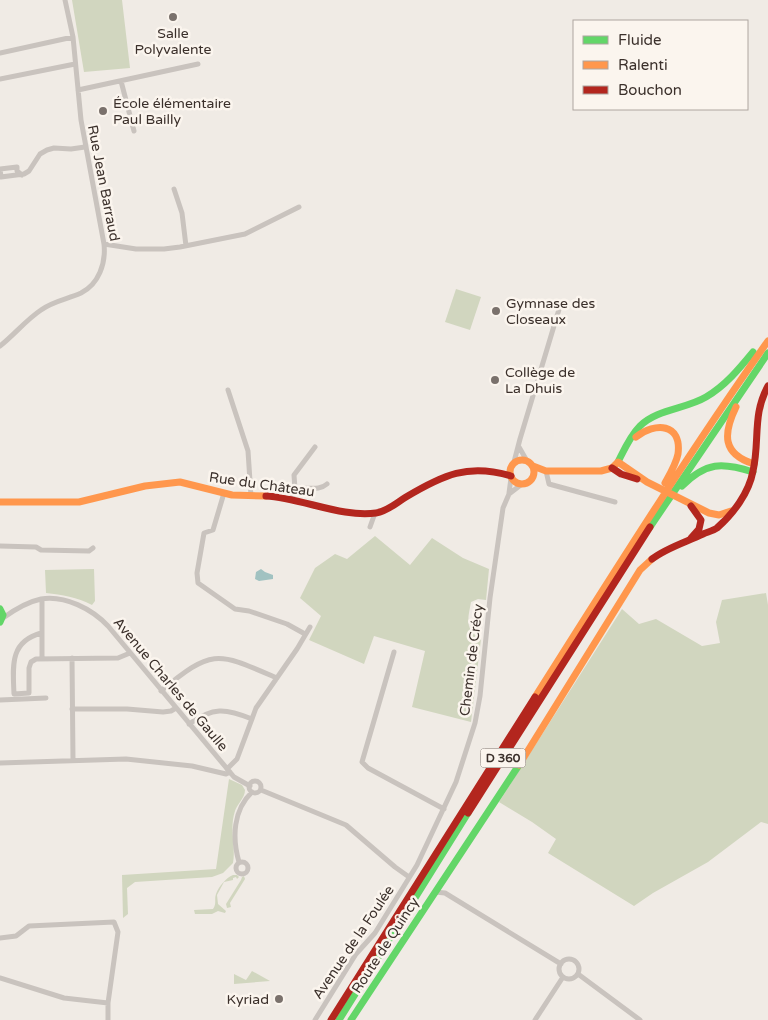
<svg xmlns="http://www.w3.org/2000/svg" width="768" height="1020" font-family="'Varela Round',sans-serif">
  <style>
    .green { fill: #d1d6bf }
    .water { fill: #a1c2c1 }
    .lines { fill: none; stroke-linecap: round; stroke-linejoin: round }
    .street { stroke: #c9c3be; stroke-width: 5 }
    .fast { stroke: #63d668; stroke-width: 7 }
    .slow { stroke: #ff974d; stroke-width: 7 }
    .jam { stroke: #b3261e; stroke-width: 7 }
    .poi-dot { fill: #7a716c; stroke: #fbf5ee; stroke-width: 2 }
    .labels { text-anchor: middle; stroke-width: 5; stroke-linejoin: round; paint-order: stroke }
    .shield { fill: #fbf5ee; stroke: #756b66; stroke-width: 1 }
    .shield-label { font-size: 12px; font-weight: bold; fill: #3b302b }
    .poi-label { font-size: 14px; fill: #3b302b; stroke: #fbf5ee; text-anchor: start }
    .street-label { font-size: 14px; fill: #3b302b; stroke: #fbf5ee }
  </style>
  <rect width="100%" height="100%" fill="#f0ebe5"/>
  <path class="green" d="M72,0H122L130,68L84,72Z
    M456,289L481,297L470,330L445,322Z
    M375,536L410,565L432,538L463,558L489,569L486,600L478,599L471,602C468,619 464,629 481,639L471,722L412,707L425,651L374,636L364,664L309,640L321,616L300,598L315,568L335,554L347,559Z
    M94,569L95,601L92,605C77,597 62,595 46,593L45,570Z
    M766,593L768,605V824L761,822L708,862L653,893L634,906L548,853L556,839L532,822L499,802L622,609L639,624L656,619L702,646L720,643L716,622L722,600Z
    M229,779L242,785L245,790C245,798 237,804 235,811C229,828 236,847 233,863L223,873L212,877L135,882L127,888L128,914L123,918L122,875L216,869Z
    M233,875H237L239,877L237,879L236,877L233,878V880L224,882L217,895L218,904L226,911L225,913L218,911L212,914H195L194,910L213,909C217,903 214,900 216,894C219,886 226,878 233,875Z
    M244,876L245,879L230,903L231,907L227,908L226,904L241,880L242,877Z
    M252,971L270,981L234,984V974L246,980Z"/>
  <path class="water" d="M261,569L265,572L273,575V579L259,581L255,579L256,572Z"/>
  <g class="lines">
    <path class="street" d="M0,53L73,37
      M0,79L75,64
      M121,81L134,131
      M78,90L198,64
      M22,175L17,171V167L0,169L1,177L24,174L29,171L40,154L47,150L54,148L71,149L85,147
      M174,189L182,213L186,246
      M104,244L136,249H164L180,247L245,234L299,207
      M0,346C14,335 26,320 41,310C53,301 68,299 81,293C99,284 106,263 104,244L81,120L73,37L65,0
      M228,390L248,451L251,496
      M519,447L527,461
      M514,462L520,439L560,306
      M546,471L549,484L615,502
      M295,489L294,475L315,447
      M224,493L213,530L204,533L197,573L198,583L235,609L249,611L287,624L305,634
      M509,493L511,478
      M292,499L295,489C307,486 318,492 327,484
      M370,527L375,513
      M0,546L36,547L41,550L89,551L93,548
      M42,599V658
      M3,618C14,610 27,602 41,599C65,595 92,609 108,626L234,777L250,786
      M41,633C9,642 13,667 14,694L29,693V668L31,662L36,659L118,658L130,653
      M394,652L362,762L368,768L444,809
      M72,658L73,760
      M161,691C213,648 217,652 277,678
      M0,700L46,698
      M72,709H127L163,712L171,711L176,708
      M189,724C213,707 225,708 252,719
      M0,763L126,759L192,766L226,774L230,772
      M227,769L237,759L256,708L297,649L310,627
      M249 787a6 6 0 1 1 12 0a6 6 0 1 1-12 0Z
      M261,790L346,825L395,867L409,877
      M236 868a6 6 0 1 1 12 0a6 6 0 1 1-12 0Z
      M239,862C232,838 233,810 252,792
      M435,892L445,893L561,964
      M0,938L16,936L29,926L114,922L118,932L108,1003V1020
      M559 969a10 10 0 1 1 20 0a10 10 0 1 1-20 0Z
      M578,974L640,1020
      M0,978L64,998L108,1003
      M315,1020L356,954L375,933L417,865L456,782L475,723L480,696L490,598L503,508L509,494L522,484
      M535,1020L563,977"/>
    <path class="fast" d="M618,462C624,450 630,436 640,426C657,409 686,409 706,397C725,386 739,369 753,352
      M682,486C706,462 722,462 753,472
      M650,527L768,353
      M0,609L3,615L0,622
      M339,1020L468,813
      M351,1020L519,765"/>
    <path class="slow" d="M736,407C723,434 722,454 754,464
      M636,437C655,422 682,423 678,454C676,464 670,474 665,483
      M510 472a12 12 0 1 1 24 0a12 12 0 1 1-24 0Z
      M533,466L546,471H601L612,468L618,462L647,482L709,513L719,515L731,511
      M0,502H79L145,486L180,482L232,495L266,496
      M535,697C611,577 686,457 768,341
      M519,765L640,570L652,559"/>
    <path class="jam" d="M612,468L621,474L637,479
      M266,496C301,498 343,518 376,513C388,511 396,503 406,497C443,475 468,463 511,476
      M691,506L701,520L699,529L691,538
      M652,559C666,548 686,542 703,534C707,532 713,531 717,528C733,514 749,493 753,471C760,441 752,415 768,386
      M468,813L650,527
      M331,1020L535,697"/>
  </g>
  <g class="poi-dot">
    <circle cx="173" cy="17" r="5"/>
    <circle cx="103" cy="111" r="5"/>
    <circle cx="496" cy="311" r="5"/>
    <circle cx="495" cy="380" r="5"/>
    <circle cx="279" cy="999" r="5"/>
  </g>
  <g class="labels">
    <rect class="shield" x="480.5" y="748.5" width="45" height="19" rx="4"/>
    <g class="shield-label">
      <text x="503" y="762">D 360</text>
    </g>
    <g class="poi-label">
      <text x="173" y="38" text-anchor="middle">Salle<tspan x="173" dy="16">Polyvalente</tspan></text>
      <text x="113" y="108">École élémentaire<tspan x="113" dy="16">Paul Bailly</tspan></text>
      <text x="506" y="308">Gymnase des<tspan x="506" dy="16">Closeaux</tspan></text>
      <text x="505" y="377">Collège de<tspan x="505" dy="16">La Dhuis</tspan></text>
      <text x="269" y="1004" text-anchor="end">Kyriad</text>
    </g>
    <g class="street-label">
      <text transform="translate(104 183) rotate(79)" y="5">Rue Jean Barraud</text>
      <text transform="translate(262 484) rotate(8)" y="5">Rue du Château</text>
      <text transform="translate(471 660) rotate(-83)" y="5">Chemin de Crécy</text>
      <text transform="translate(171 684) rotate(50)" y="5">Avenue Charles de Gaulle</text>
      <text transform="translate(353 942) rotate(-56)" y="5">Avenue de la Foulée</text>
      <text transform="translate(385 945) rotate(-57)" y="5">Route de Quincy</text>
    </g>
  </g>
  <rect x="573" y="20" width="175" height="90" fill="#fbf5ee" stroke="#aea6a0"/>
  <rect x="583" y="36" width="25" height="8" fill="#63d668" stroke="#aea6a0"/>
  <text x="618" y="45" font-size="15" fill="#3b302b">Fluide</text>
  <rect x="583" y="61" width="25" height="8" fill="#ff974d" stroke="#aea6a0"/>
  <text x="618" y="70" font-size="15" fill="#3b302b">Ralenti</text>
  <rect x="583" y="86" width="25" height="8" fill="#b3261e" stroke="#aea6a0"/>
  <text x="618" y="95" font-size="15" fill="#3b302b">Bouchon</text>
</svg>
